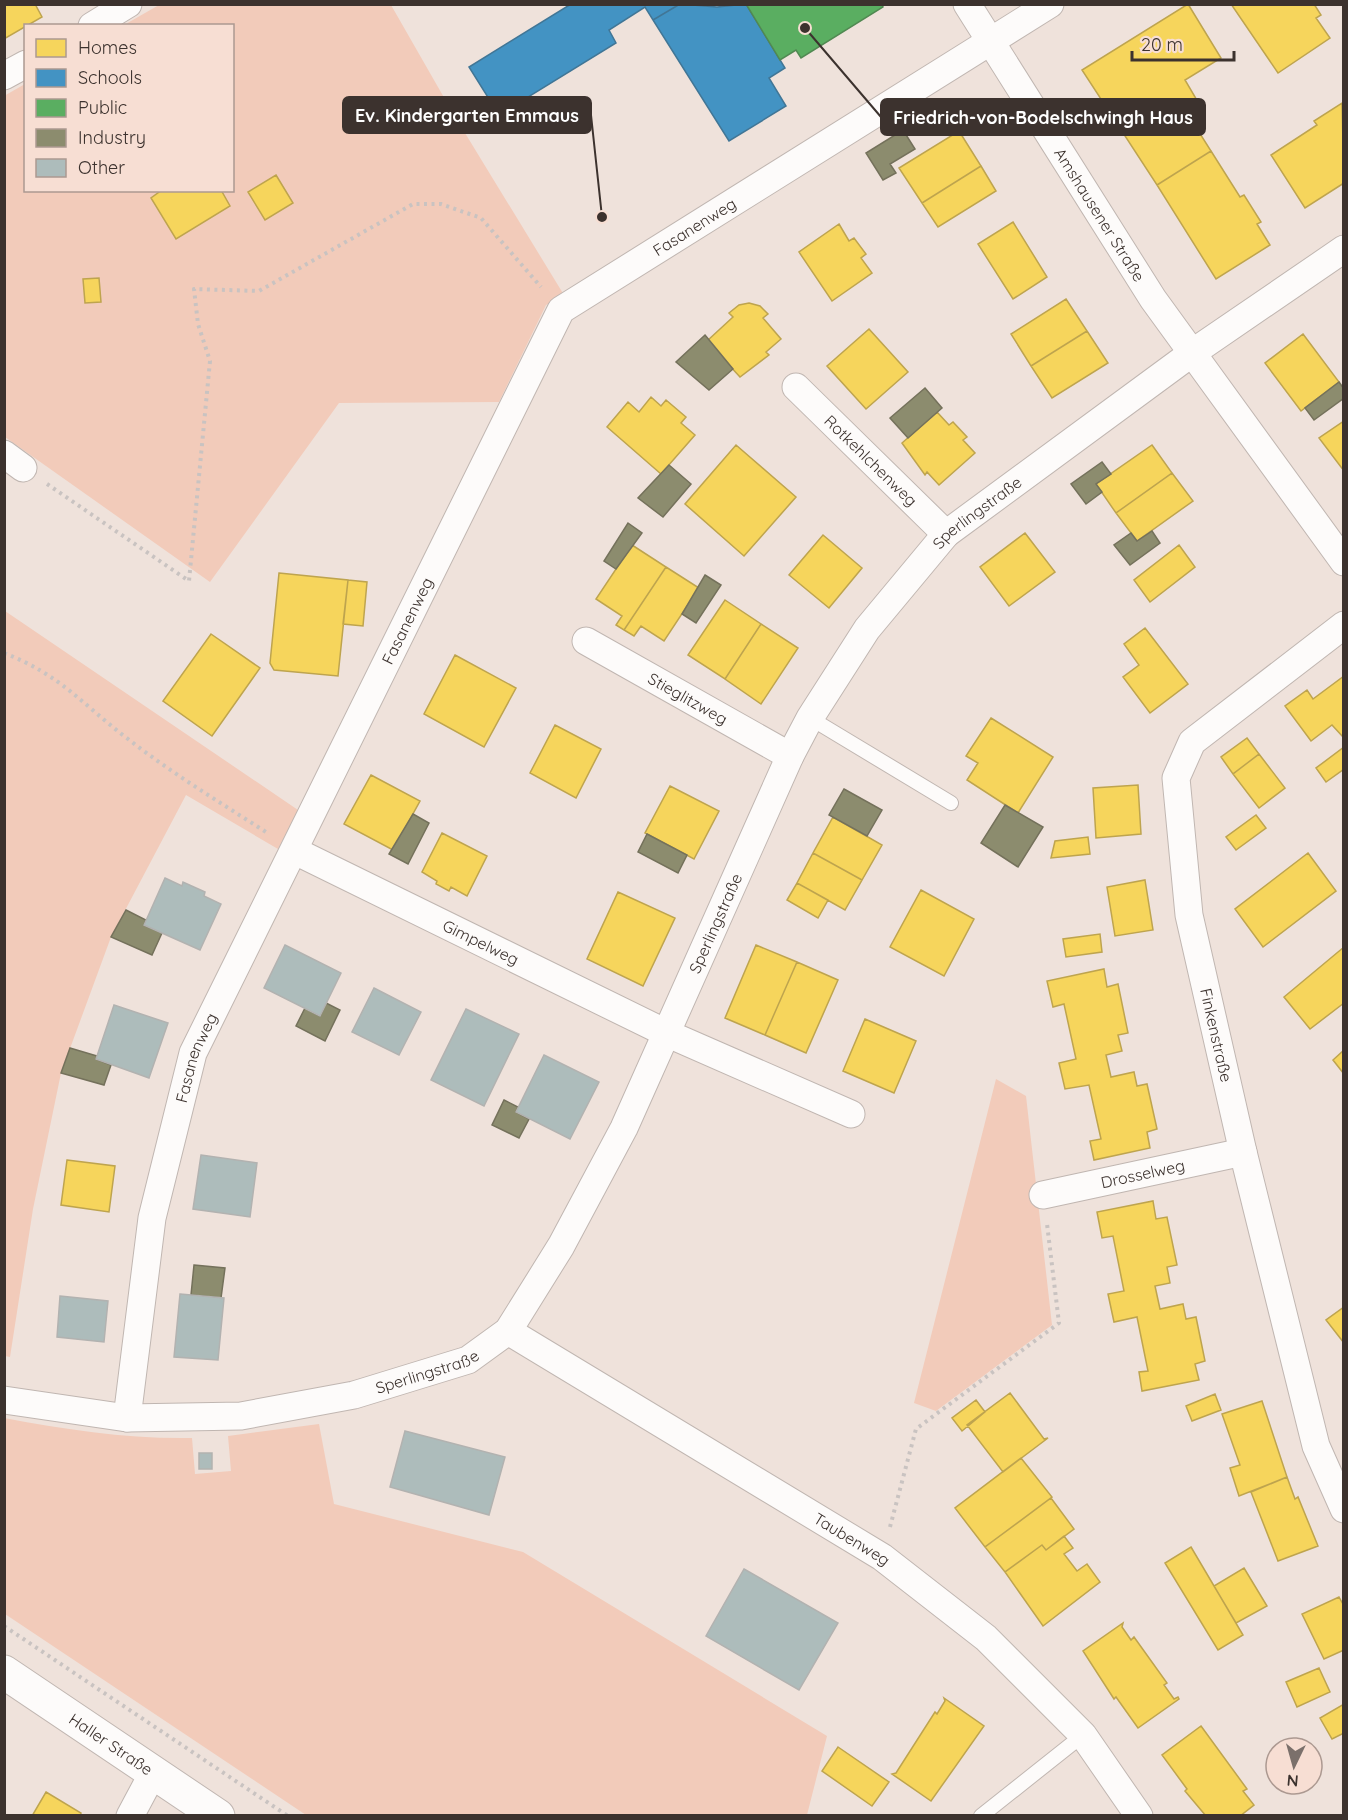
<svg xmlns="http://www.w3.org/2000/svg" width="1348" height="1820" font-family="Quicksand,sans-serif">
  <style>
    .green { fill: #f2cbba }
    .homes { fill: #f6d55c; stroke: #bea44e; stroke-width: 1.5 }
    .schools { fill: #4393c3; stroke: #417696; stroke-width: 1.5 }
    .public { fill: #5aae61; stroke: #518952; stroke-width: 1.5 }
    .industry { fill: #8c8c6e; stroke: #74715b; stroke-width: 1.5 }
    .building { fill: #adbcbb; stroke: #b2b2b0; stroke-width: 1.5 }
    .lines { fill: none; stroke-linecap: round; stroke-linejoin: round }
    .service-casing { stroke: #c0b6b1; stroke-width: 16 }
    .minor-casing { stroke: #c0b6b1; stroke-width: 29 }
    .secondary-casing { stroke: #c0b6b1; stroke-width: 35 }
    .path { stroke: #c9c3c1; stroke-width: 4; stroke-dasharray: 3 4.5; stroke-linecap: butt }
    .service { stroke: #fdfbfa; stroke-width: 14 }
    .minor { stroke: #fdfbfa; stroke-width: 27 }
    .secondary { stroke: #fdfbfa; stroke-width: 33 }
    .labels { text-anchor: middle; stroke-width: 6; stroke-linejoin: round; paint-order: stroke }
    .street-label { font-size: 16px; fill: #3c322e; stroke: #f7ded3 }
    .leader { fill: none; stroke: #3c322e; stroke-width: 2 }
    .callout-dot { fill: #3c322e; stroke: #f7ded3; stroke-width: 2 }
    .callout { fill: #3c322e; stroke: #3c322e; stroke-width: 2 }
    .callout-label { font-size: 18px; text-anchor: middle; font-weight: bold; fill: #fff }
  </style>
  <rect width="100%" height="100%" fill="#efe2db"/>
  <path class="green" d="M159,5H391L454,115L564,295L546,305L499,402L339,403L210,582L5,437L4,96L25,84L26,190H232V26L124,25Z
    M5,611L298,810L278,849L186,795L111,937L61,1073L33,1209L10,1357L5,1356Z
    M996,1079L1026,1096L1052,1325L936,1411L914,1403Z
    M4,1418C69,1430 126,1439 192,1438L195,1474L231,1471L228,1436L319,1424L334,1504L523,1552L827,1736L807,1815H306L5,1614Z"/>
  <path class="homes" d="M4,4H35L42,17L4,39Z
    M1188,4L1221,58L1185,80L1198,102L1185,110L1211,151L1157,185L1082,70Z
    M1231,4H1314L1321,15L1316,18L1330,38L1278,73Z
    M1342,103L1344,183L1305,208L1271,155L1317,125L1314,121Z
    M959,131L981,166L922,203L899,168Z
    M1211,151L1240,197L1244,195L1261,222L1257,224L1270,245L1216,279L1157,185Z
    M981,166L996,191L938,227L922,203Z
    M276,175L293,203L265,220L248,192Z
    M162,190H221L230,206L176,239L151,198Z
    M1013,222L1047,277L1013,299L978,244Z
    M839,224L849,241L854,238L866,254L861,258L872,273L832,301L799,252Z
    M99,278L101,302L85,303L83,279Z
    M1066,299L1087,331L1031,366L1011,334Z
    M749,303L760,306L768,314L763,318L781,339L766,352L769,355L740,377L707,341L733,317L729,313L739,305Z
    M869,329L908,372L866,409L827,366Z
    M1087,331L1108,363L1052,398L1031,366Z
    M1303,334L1339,382L1301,411L1265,363Z
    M651,397L661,406L666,400L686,417L681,423L695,435L661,474L607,427L628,402L639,412Z
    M937,412L949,425L953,422L967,437L963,440L975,453L939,485L927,472L925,475L902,443Z
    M1344,421V471L1319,438Z
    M736,445L796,497L744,556L685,504Z
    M1152,445L1172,473L1116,513L1096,484Z
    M1172,473L1193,501L1137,541L1116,513Z
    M1025,533L1055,572L1009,606L980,567Z
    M823,535L862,568L829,608L789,575Z
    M632,545L666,567L624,630L616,625L622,616L596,599Z
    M1179,545L1195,567L1150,602L1134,580Z
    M666,567L699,588L664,641L641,626L634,636L624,630Z
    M279,573L348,580L338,676L274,670L270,663Z
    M348,580L367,582L363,626L343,624Z
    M725,600L761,624L725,679L688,655Z
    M761,624L798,648L761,704L725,679Z
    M1145,628L1188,684L1150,713L1123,677L1139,665L1124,644Z
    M211,634L260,668L212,736L163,701Z
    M455,655L516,688L484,747L424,714Z
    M1344,676V738L1332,725L1311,741L1285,706L1307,690L1313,699Z
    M991,718L1053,757L1018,813L967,780L978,763L966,756Z
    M555,725L601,749L576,798L530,773Z
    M1247,738L1259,754L1233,774L1221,757Z
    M1344,747V769L1326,782L1316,768Z
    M1259,754L1285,788L1259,808L1233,774Z
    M371,775L420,801L393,850L344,824Z
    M1138,785L1141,834L1096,838L1093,788Z
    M670,786L719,811L694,859L645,833Z
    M1256,815L1266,828L1236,850L1226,837Z
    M833,817L882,845L862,880L813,853Z
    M442,833L487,856L467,896L451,887L449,891L436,884L437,881L422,872Z
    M1088,837L1090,854L1051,858L1055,841Z
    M813,853L862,880L845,910L797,883Z
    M1308,853L1336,891L1263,947L1235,909Z
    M1145,880L1153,930L1115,936L1107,887Z
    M797,883L828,900L818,918L787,900Z
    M921,890L974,919L944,976L890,947Z
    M618,892L675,918L643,986L587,959Z
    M1100,934L1102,952L1066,957L1063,939Z
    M756,945L797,962L765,1035L725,1018Z
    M1344,947V1003L1310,1029L1284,997Z
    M797,962L838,980L806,1053L765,1035Z
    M1104,969L1107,987L1118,984L1128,1033L1118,1035L1122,1051L1106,1055L1111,1077L1134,1072L1137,1086L1147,1084L1157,1129L1147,1132L1150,1148L1094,1160L1090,1141L1101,1139L1089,1085L1065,1089L1059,1063L1076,1059L1064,1004L1053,1007L1047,981Z
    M865,1019L916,1041L894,1093L843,1071Z
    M1344,1050V1074L1333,1060Z
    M67,1160L115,1166L109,1212L61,1205Z
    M1153,1201L1156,1219L1167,1217L1177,1265L1167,1267L1170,1283L1155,1286L1160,1309L1183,1304L1186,1319L1196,1317L1205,1361L1195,1364L1199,1380L1142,1391L1139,1372L1148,1371L1137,1317L1114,1322L1108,1294L1124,1291L1113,1236L1102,1238L1097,1212Z
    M1344,1307V1343L1326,1320Z
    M1010,1393L1044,1439L1048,1438L1003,1472L967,1425Z
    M1215,1394L1221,1410L1192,1421L1186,1406Z
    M976,1400L985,1412L962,1431L952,1418Z
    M1262,1401L1287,1477L1239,1496L1230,1468L1240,1465L1222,1414Z
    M1021,1458L1052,1497L985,1547L955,1508Z
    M1287,1477L1295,1499L1298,1497L1318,1546L1278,1561L1251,1492Z
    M1051,1498L1074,1529L1046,1550L1042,1545L1005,1572L985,1547Z
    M1064,1536L1073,1548L1064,1554L1077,1571L1087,1564L1100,1582L1043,1626L1005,1572L1042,1545L1046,1550Z
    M1191,1547L1243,1635L1218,1650L1165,1563Z
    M1244,1568L1267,1606L1236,1623L1214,1586Z
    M1339,1597L1344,1606V1650L1324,1659L1302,1614Z
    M1123,1623L1122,1627L1131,1640L1134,1637L1167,1683L1164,1685L1174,1699L1178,1697L1179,1699L1138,1728L1116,1697L1114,1699L1083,1651Z
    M1319,1668L1330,1692L1297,1707L1286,1682Z
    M944,1698L984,1726L931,1801L892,1774L896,1773L935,1712L937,1714L945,1701Z
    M1344,1704V1733L1332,1739L1320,1718Z
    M1201,1726L1247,1789L1243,1791L1254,1805L1240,1816H1206L1185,1791L1187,1789L1162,1755Z
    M838,1747L889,1782L872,1806L822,1771Z
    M46,1792L81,1813L80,1816H32Z"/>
  <path class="schools" d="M571,4H680L653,20L645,7L609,30L616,43L499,115L469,67Z
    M680,4L717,7L746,4L785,68L769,78L786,106L729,141L653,20Z"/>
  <path class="public" d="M746,4H882L883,7L801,58L796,50L780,60Z"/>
  <path class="industry" d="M903,130L915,149L890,164L896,173L883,180L866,153Z
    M705,335L733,369L709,390L676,362Z
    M1339,382L1344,389V398L1314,420L1305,408Z
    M925,388L942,408L908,438L890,418Z
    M1102,462L1111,474L1096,484L1102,492L1086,504L1071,484Z
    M669,465L691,484L663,517L638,498Z
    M628,523L642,533L616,569L604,561Z
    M1152,531L1160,543L1130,565L1114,545L1131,533L1137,541Z
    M705,575L721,585L696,623L682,614Z
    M844,789L882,810L867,836L829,815Z
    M1005,805L1043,827L1018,867L981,843Z
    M413,814L429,823L408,864L389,854Z
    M647,834L687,855L678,873L638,852Z
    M126,910L146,920L144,925L162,933L152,955L111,937Z
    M326,1003L340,1010L325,1041L296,1026L305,1008L320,1016Z
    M70,1048L97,1056L96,1059L111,1065L104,1085L61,1073Z
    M504,1100L518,1107L516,1112L529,1119L519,1138L492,1125Z
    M194,1265L225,1268L221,1298L191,1295Z"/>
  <path class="building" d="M165,878L182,886L183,882L205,892L204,896L221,904L200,950L144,925Z
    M285,945L341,973L320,1016L264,988Z
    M374,988L421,1012L399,1055L352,1032Z
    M114,1005L168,1023L149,1078L96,1059Z
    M466,1009L519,1034L484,1106L431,1080Z
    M544,1055L599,1082L570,1139L516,1112Z
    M201,1155L257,1163L250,1217L193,1209Z
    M180,1294L224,1298L218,1360L174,1357Z
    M60,1296L108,1301L104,1342L57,1337Z
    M405,1431L505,1457L489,1515L390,1487Z
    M199,1453H212V1469H199Z
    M744,1569L838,1623L799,1690L706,1636Z"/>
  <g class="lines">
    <g class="service-casing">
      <path id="service" d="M810,718L951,803
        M981,1816L1083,1735"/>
    </g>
    <g class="minor-casing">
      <g id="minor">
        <path id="s1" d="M967,4L1153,299L1344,562"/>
        <path d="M92,26L128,4"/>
        <path d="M4,76L26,64"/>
        <path id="s2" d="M796,387L946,534"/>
        <path d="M4,454L23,468"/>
        <path id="s3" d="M1344,625L1192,742L1176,778L1189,915L1243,1152L1316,1446L1344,1509"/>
        <path id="s4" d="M586,641L790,756"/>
        <path id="s5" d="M295,851L666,1033L851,1114"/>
        <path id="s6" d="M1043,1195L1243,1152"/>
        <path id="s7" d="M508,1331L882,1557L986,1638L1083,1735L1139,1816"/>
        <path id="s8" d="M4,1400L127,1418L241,1416L354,1395L468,1360L508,1331L561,1246L624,1128L790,756L810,718L867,629L946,534L1192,353L1344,249"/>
        <path id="s9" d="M127,1418L152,1218L193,1053L561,310L1050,4"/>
        <path d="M130,1816L153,1773"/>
      </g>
    </g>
    <g class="secondary-casing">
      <g id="secondary">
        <path id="s10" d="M4,1672L218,1816"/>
      </g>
    </g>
    <path class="path" d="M47,484L189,581L210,361L198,324L194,289L259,291L413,204H441L481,218L541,287
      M4,653C61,675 83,705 128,739C173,774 221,803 269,834
      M890,1527L916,1429L1059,1323L1047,1224
      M4,1626L288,1816"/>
    <use href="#service" class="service"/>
    <use href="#minor" class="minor"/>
    <use href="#secondary" class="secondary"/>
  </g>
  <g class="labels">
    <g class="street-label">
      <text dy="6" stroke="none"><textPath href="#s1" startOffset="249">Amshausener Straße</textPath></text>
      <text dy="6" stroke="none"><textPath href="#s9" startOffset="1358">Fasanenweg</textPath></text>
      <text dy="6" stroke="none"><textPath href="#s2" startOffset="105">Rotkehlchenweg</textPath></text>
      <text dy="6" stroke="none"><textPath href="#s8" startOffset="1473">Sperlingstraße</textPath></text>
      <text dy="6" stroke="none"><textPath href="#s9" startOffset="854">Fasanenweg</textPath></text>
      <text dy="6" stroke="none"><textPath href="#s4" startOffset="117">Stieglitzweg</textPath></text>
      <text dy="6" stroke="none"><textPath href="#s8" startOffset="980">Sperlingstraße</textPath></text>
      <text dy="6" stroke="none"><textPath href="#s5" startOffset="207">Gimpelweg</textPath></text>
      <text dy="6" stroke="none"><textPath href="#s3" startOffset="492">Finkenstraße</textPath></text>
      <text dy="6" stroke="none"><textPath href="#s9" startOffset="368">Fasanenweg</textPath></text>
      <text dy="6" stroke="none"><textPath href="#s6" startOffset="102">Drosselweg</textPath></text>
      <text dy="6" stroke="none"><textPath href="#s8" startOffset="430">Sperlingstraße</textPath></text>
      <text dy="6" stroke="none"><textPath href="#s7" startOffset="402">Taubenweg</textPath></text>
      <text dy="6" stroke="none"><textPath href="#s10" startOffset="129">Haller Straße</textPath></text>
    </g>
  </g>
  <path class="leader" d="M602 217L591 115M805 28L881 117"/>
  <g class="callout-dot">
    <circle cx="602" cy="217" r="6"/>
    <circle cx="805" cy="28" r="6"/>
  </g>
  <g class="callout">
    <rect x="343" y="97" width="248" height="36" rx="6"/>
    <rect x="881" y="99" width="324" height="36" rx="6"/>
  </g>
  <g class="callout-label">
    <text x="467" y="122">Ev. Kindergarten Emmaus</text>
    <text x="1043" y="124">Friedrich-von-Bodelschwingh Haus</text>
  </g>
  <rect width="1348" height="1820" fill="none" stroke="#3c322e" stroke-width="12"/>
  <rect x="24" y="24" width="210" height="168" fill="#f7ded3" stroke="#ac9991" stroke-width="1.5"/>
  <rect x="36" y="39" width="30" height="18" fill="#f6d55c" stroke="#ac9991" stroke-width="1.5"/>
  <text x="78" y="54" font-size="18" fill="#3c322e">Homes</text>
  <rect x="36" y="69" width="30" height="18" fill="#4393c3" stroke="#ac9991" stroke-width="1.5"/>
  <text x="78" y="84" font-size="18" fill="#3c322e">Schools</text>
  <rect x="36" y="99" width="30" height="18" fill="#5aae61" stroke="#ac9991" stroke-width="1.5"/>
  <text x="78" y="114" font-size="18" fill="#3c322e">Public</text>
  <rect x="36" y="129" width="30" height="18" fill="#8c8c6e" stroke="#ac9991" stroke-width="1.5"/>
  <text x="78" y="144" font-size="18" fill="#3c322e">Industry</text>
  <rect x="36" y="159" width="30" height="18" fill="#adbcbb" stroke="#ac9991" stroke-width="1.5"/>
  <text x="78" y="174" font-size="18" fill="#3c322e">Other</text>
  <g transform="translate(1294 1766) rotate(185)"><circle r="28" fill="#f7ded3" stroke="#ac9991" stroke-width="1.5"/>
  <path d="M0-4.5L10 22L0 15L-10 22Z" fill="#7b706b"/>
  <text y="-9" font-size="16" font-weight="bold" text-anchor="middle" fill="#3c322e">N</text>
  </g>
  <path d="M1132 51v9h102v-9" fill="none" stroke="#3c322e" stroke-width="3"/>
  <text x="1141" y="51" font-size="18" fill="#3c322e" stroke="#f7ded3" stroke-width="4.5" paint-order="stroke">20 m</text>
</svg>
